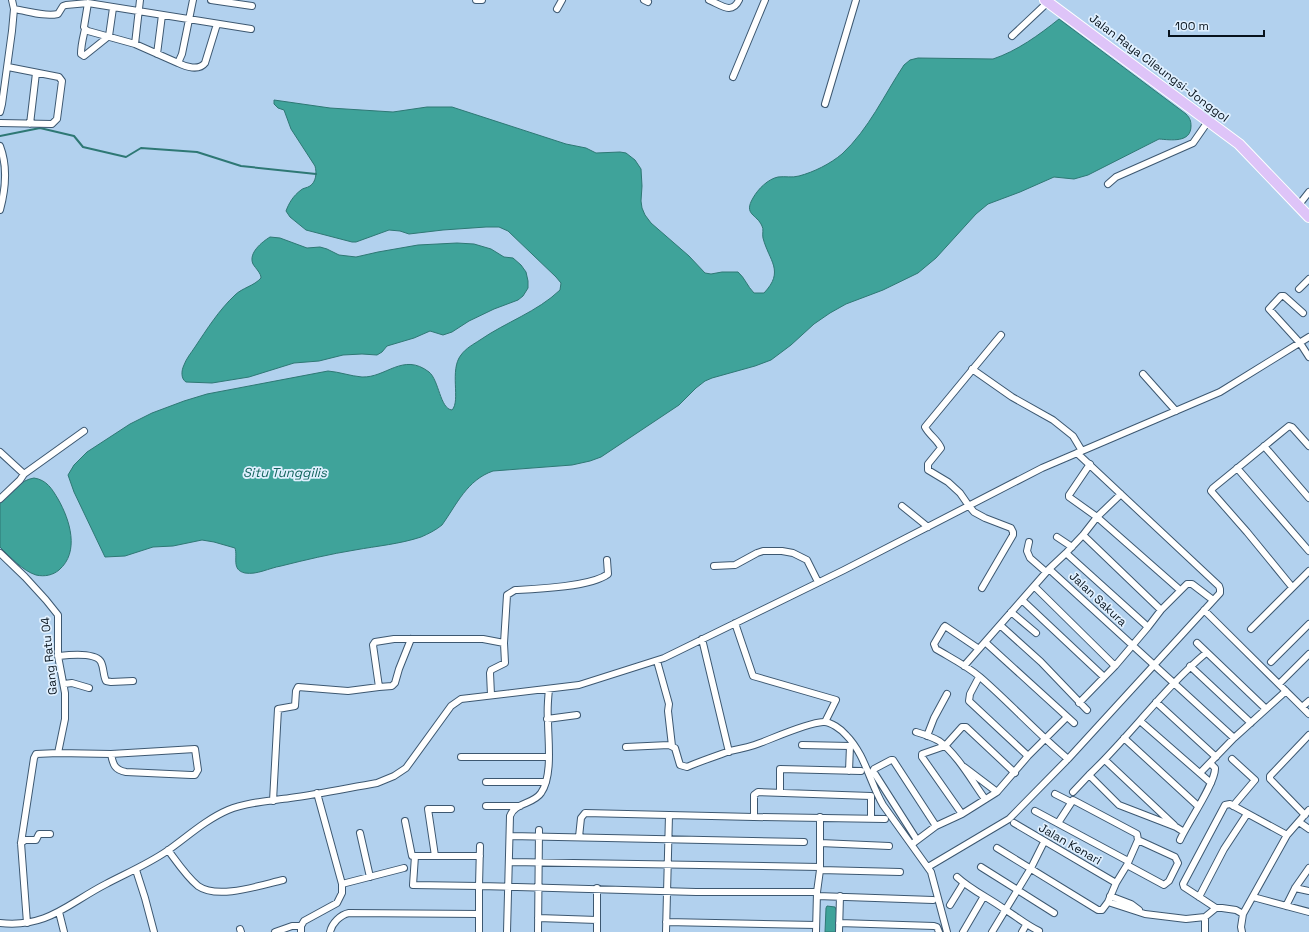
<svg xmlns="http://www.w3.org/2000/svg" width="1309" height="932" font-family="'Space Grotesk',sans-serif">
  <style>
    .water { fill: #3fa39a; stroke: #2e7874 }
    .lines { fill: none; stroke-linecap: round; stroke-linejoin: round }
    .stream { stroke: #2e7874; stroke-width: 2 }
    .minor-casing { stroke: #3d5871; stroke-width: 8 }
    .primary-casing { stroke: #fff; stroke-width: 12 }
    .minor { stroke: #fff; stroke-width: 6 }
    .primary { stroke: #dec4f8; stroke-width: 10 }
    .labels { text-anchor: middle; stroke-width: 3.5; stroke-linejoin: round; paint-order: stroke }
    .street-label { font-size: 12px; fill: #07121c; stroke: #e0f0ff }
    .water-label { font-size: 13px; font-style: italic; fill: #13655e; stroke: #e0f0ff }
  </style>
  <rect width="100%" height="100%" fill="#b2d1ee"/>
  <path class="water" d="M1059,19L1186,114C1190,118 1191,121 1191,126C1191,143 1171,140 1159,139L1088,175L1074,179L1054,177L1020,192L988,204L976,214L936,258L918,273L883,290L846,304L830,313L814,324L791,345L771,360L755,366L712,378L705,381L696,388L679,405L601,457L590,461L572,465L493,471C467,480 457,504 442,525C436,530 428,534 421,537C400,544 377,546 355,550C330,554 305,560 281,566C269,568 257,575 245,573C231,570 238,557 235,548L214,542L202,540L173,546L153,547L125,556L105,557L74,492L68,475L74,465L87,452L130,424L152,413L184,401L207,394L328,371C340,372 350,376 362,377C386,378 403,352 429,372C439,380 440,409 452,410C461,401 449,370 461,355C466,348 474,344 480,340C506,322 537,312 560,290L561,283L556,277L508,231L499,227H486L443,230L409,234L400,231L389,230L356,242H352L306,230L290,217L286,211C289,203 293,196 301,190C303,188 307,188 310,186C316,182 317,173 315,166L291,129L284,110L278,108L274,104V100L330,108L393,112L427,107H452L566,144L586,148L596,153L620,152L626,153L635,160L641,169L642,186L641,201L642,208L645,215L651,223L689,256L705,273L711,274L722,272H738C745,278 747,286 754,293H764C785,271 769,261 763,238C762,234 764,229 762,226C757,214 743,215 753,198C758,189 768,179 778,177C785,176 792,178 799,176C814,172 830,164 842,154C869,129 884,95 904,65L910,60L918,58L993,59C1017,51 1039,35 1059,19Z
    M270,237L280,238L307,248L320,247L327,249L339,255L356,257L378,252L418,245L457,243L474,244L491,249L504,257L513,258L521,265L526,272L528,281V288L523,296L518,300L494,309L469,321L452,332L443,335L430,331L414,338L387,346L382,352L377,355L362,354L343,355L319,361L294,363L249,377L212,383L186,382C181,379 181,371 184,365C186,359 191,353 195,347C207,329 219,310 235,295C242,288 254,286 261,278C261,273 256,269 253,264C248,253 262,242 270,237Z
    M34,478C47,480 52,489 58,499C70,520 80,552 59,570C53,575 45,577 36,575C23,571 10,557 0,547V503C10,493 20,480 34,478Z
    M827,906L835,907L837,912V932H825L826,908Z"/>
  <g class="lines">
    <path class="stream" d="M0,136L40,128L74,136L83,147L126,157L141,148L197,152L241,166L316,174"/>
    <g class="minor-casing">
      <path id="minor" d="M140,0L135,44L178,63L182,54L193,0
        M211,0L252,6
        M476,0H482
        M644,0L648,2
        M709,0C721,5 732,15 739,0
        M88,3L84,27L85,29L88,31L135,44
        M14,9C28,11 44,17 58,14L63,6L66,5L88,3L251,29
        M557,9L562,0
        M85,29C83,38 81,45 81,54L84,56L109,36L113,8
        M1012,36L1048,2
        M157,54L162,15
        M178,63C186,67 199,71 205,63L217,24
        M733,77L765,0
        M825,104L856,0
        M0,112L2,104L12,31L14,9L12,0
        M0,123L52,124L57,119L62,81L59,77L8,67
        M30,124L36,73
        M0,146C8,167 6,188 0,210
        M1108,184L1116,177L1193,143L1209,120
        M1298,206L1309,192
        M1299,289L1309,279
        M1303,313L1284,296H1281L1269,309L1300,343L1309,357
        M972,369L1012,397L1053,420L1073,436L1082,451
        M1143,374L1176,411
        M1264,446L1309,498
        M0,452L24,474
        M1090,464L1069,495V497L1097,517L1180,590
        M1237,468L1309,551
        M0,499L20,480L24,474L84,431
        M902,506L928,527
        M1083,535L1161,610
        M1057,537L1072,547
        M1029,542L1027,551L1030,558L1046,572
        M0,553L25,577L46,600L58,615V656L65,693V719L58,753L36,754L34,758L21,843L27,923
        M1066,553L1148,627L1115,666L1079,703
        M714,566L735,565L757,553L763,551H782L793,553L807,560L818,582
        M1049,569L1234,738
        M1034,586L1115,666
        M1292,587L1247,532L1211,491L1213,488L1289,426L1292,427L1309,446
        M982,588L1013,535V532L1011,528L985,518L974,512L969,506L960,493L948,482L928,470V464L941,448C938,440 929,435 925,427L1001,335
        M1022,600L1104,677
        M1204,610L1309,714
        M1011,612L1036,633
        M735,623L753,676L836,700L825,722
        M1000,625L1041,662L1087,710
        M1148,627L1161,610L1187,584H1192L1213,600
        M1251,629L1309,571
        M702,639L729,752
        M985,642L1074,723
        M504,643L507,595L515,590C537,589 591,587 608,574L607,560
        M1197,643L1266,709
        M979,649L945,626L944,627L934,644L936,649C951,658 967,666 980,677C1010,703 1037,733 1068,759
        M58,656C68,655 96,652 101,662C104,668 103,675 106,681L111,682L133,681
        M657,661L669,704L668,711L672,746
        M1271,662L1309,624
        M964,666L1049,569L1066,553L1083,535L1097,517L1121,494
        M1190,666L1251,723
        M979,677L970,694L969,701L1028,756
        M64,684L72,683L89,688
        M1279,684L1309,654
        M379,687L392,686L395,683L399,669L411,639
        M1156,702L1216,757
        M1302,707L1309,701
        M547,719L577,715
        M1140,721L1211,783
        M916,732C923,734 932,737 939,741C957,754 972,781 985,799
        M927,736L934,718L947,694
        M1124,738L1198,806
        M802,745L850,746L849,771
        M626,747L669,745L675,748L680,765L687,767C701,761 716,756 730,751C740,749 750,747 760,743C776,737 807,723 823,722C830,721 842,730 846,735C865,754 870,783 883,805L931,872L947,932
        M58,753L111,754L195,749L198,770L195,775H191L126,772C115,770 113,765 111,754
        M461,757H549
        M1232,759L1255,780L1233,806
        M1105,760L1174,825
        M964,767L997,792
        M1200,773L1234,738L1286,691
        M486,782H546
        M1073,792L1089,775
        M780,793V769L861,771
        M1055,794L1071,802
        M273,801L278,709L295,706L296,691L298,687L348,691L379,687L373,645L375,642L394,639H483L504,643L505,663L491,670L490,673L491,695
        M486,806H520
        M1035,811L1128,861
        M962,814L922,757V754L945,746L962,727H966L1015,773
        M669,815L754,817V795L758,792L871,796V818
        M1305,815L1270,779V776L1309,735
        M754,817L885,819
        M405,821L412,856H480
        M1299,822L1309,829
        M1014,823L1116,883
        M1184,832L1176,827L1119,805L1089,775C1130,736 1163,689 1206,653
        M360,833L370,877
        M510,836L804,842
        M579,837L581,818L585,813L669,815L666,932
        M917,840L875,774L873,771L874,769L891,760H893L936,826
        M1180,840C1187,824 1216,782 1215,768L1210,763
        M21,843L25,840H36L39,834H50
        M820,843L889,846
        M912,844L936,826L962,814L997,792L1028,756L1067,717
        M997,848L1098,910H1102L1108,902L1116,883L1127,865L1138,840L1137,834L1073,800L1058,823
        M168,850C177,862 186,876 198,886C218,900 261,885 283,880
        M415,856L413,885L479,886L480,846
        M435,856L428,809H451
        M510,862L820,867
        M1127,865L1164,885L1169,881L1178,863L1175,857L1138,840
        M928,867L1009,819L1068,759L1220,593V589L1219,586L1077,453
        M981,867L1054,913
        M136,870L145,898L154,932
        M820,870L900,872
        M957,877C971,890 989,898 1004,909C1016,916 1026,925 1039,931
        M342,884L404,868
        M1295,888L1309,891
        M817,896L933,900
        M1110,896L1131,904L1139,910
        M1199,897L1224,849L1247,814
        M1253,897L1309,912
        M1108,902L1145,914L1186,919L1205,917L1216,908H1222L1236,910L1243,914
        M950,905L963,884
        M1286,906L1295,888L1309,868
        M1216,908L1184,887L1183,884L1225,805L1230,804L1287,835
        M59,912L64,932
        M1205,917V932
        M538,918L597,920
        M666,922L816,925
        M0,923C48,928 67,904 106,884C127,873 148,864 167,851C187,837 205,820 228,810C247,802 270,801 290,798C319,794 348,788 377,783L394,776L406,768L451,706L461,699L579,685L664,658L844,570L1042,468L1220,392L1309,337
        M839,923L934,926L937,927L939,932
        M240,929L241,932
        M275,932L292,926H301
        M301,932V926L304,921L337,903L342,893V884L317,793
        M330,932C332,923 340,915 349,913L479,914
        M479,932V886L696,892H817L820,870V817
        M507,932L510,816C514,803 534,804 541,793C553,776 548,740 548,720C547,710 548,699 549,689
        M538,932L539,830
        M597,932V888
        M816,932L817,892
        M839,932L840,896
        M963,932L984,896
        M992,932L1031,868L1044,842
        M1022,932L1026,925
        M1242,932L1241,927L1243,914L1287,835L1309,810"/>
    </g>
    <g class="primary-casing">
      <path id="primary" d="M1045,0L1239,144L1309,217"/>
    </g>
    <use href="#minor" class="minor"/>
    <use href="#primary" class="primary"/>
  </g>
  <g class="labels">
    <g class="street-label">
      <text transform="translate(1159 68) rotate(37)" y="4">Jalan Raya Cileungsi-Jonggol</text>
      <text transform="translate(1098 599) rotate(43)" y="4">Jalan Sakura</text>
      <text transform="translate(49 656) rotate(-96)" y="4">Gang Ratu 04</text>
      <text transform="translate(1070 844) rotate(30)" y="4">Jalan Kenari</text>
    </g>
    <g class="water-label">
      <text x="285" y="477">Situ Tunggilis</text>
    </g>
  </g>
  <path d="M1169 30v6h95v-6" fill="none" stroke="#07121c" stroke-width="2"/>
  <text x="1175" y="30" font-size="12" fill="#07121c" stroke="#e0f0ff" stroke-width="3" paint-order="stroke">100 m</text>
</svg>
